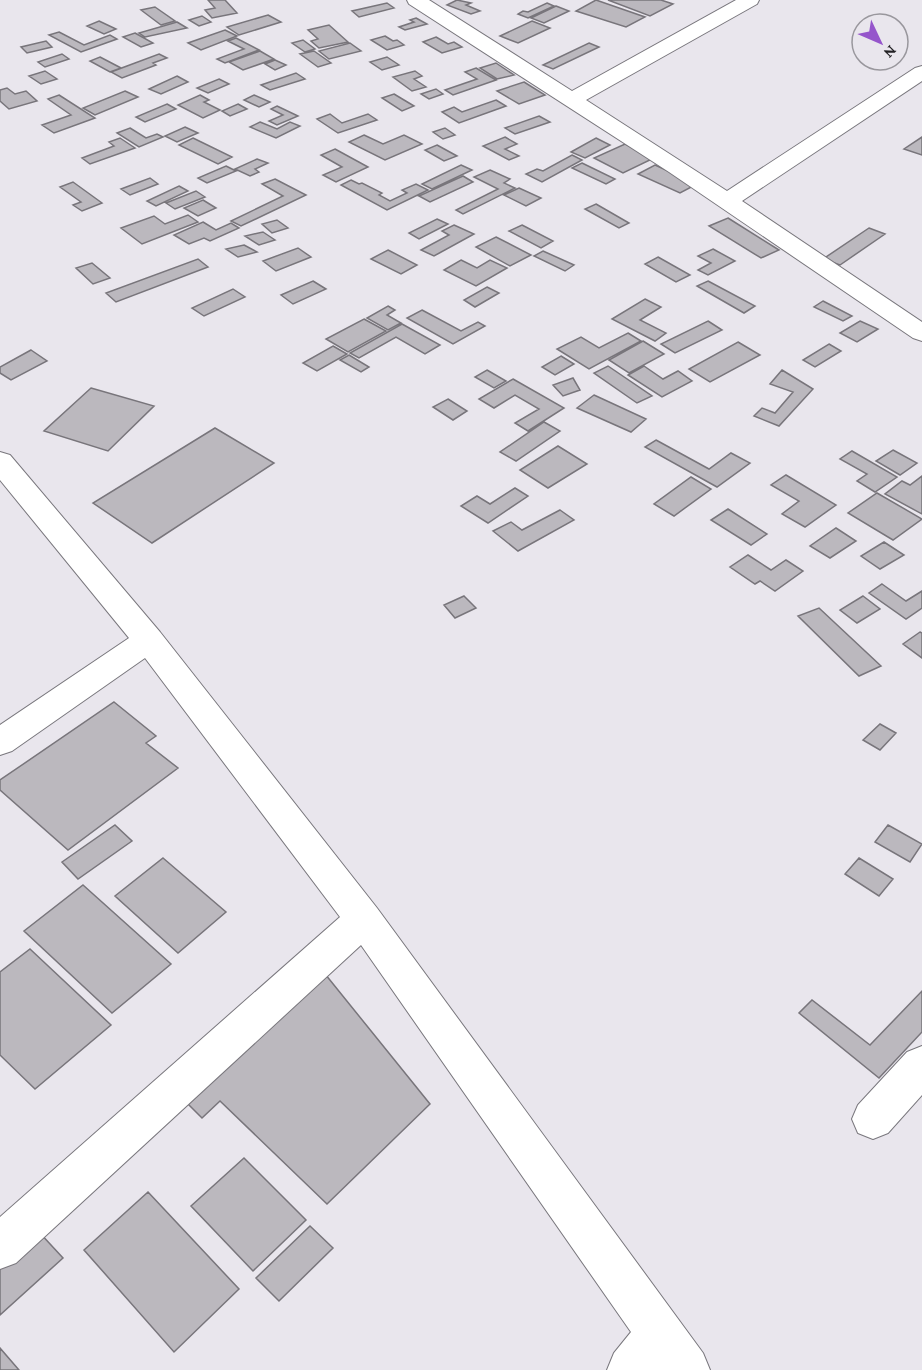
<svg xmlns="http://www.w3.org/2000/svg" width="922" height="1370" font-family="'Crimson Pro',serif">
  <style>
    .building { fill: #bbb8be; stroke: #78757b; stroke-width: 1.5 }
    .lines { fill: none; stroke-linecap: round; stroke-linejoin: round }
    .minor-casing { stroke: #79777d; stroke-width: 2 }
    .minor { fill: #fff; fill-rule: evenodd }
  </style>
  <rect width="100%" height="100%" fill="#e9e6ed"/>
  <path class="building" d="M208,0H225L237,13L212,18L205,10L215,8Z
    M457,0L471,3L466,5L480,11L471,14L447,5Z
    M596,0L645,17L626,27L576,11Z
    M608,0H661L673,4L650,16Z
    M387,3L394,8L359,17L352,11Z
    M547,3L554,6L528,18L518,14L523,11L528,12Z
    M556,6L569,11L544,23L531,18Z
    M155,7L175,21L161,25L141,10Z
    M268,15L281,22L239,35L227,27Z
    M202,16L211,22L199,26L189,20Z
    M416,18L427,24L405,30L399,27L414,22L410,20Z
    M99,21L116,29L104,34L87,26Z
    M532,21L550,28L518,43L500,36Z
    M177,22L187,28L145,37L139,33Z
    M329,25L348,42L319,48L311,41L318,39L308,30Z
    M225,30L237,36L201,50L188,43Z
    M59,32L84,45L110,35L117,39L81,52L49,35Z
    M135,33L153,43L141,47L123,37Z
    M385,36L393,41L397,40L404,45L387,50L371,40Z
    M436,37L448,44L454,42L462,47L442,53L423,42Z
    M236,38L259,50L225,63L217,59L244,49L228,41Z
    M303,40L315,49L305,52L292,43Z
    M46,41L52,47L27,53L21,47Z
    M350,43L361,51L329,59L319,51Z
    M589,43L599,47L553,69L543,65Z
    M260,51L274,59L243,70L229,62Z
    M314,51L331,63L318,67L300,54Z
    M62,54L69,59L45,67L38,62Z
    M159,54L167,58L153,63L156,65L122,78L111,72Z
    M100,57L121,68L110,72L90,61Z
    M387,57L399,65L382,70L370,62Z
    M275,60L286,65L275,70L265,64Z
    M496,63L514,75L497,79L480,68Z
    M476,68L496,80L453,95L445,90L477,79L465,72Z
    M45,71L57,79L41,84L29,76Z
    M415,71L422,76L414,79L426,87L412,91L393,77Z
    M296,73L305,79L270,90L261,85Z
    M177,76L188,82L161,94L149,89Z
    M219,79L229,84L208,93L197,88Z
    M524,82L545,95L519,104L497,91Z
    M7,88L15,94L26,91L37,101L9,109L0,101V90Z
    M436,89L443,94L429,99L421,94Z
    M125,91L138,97L95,115L83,108Z
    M394,94L414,106L402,111L382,98Z
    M59,95L95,118L54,133L42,125L71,115L48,99Z
    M200,95L209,100L204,102L220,110L203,118L178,105Z
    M254,95L270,102L259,107L244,100Z
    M496,100L506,106L459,123L442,112L454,107L462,112Z
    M167,104L176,109L145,122L136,117Z
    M238,104L247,109L230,116L222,111Z
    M277,106L298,116L277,125L269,121L283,115L271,109Z
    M330,114L342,123L368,114L377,120L338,133L317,119Z
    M539,116L550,122L515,134L505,128Z
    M260,122L277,129L290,122L300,126L276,138L250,127Z
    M185,127L198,133L177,142L165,136Z
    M130,128L146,138L157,134L163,137L139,147L117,133Z
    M445,128L455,135L443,139L433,132Z
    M364,135L383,144L404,135L422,144L385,160L349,142Z
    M505,137L517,144L505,149L519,156L509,160L483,146Z
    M922,137V155L904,149Z
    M120,138L135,148L90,164L82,158L114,146L109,142Z
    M193,138L232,157L218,164L179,145Z
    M596,138L610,145L585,158L571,152Z
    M625,144L654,158L623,173L594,158Z
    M437,145L457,156L444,161L425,150Z
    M335,149L368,167L336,182L323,175L342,167L321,155Z
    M572,155L582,160L542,182L526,174L537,169L543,171Z
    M257,159L268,163L255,169L259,172L250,176L235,169Z
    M582,163L615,179L606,184L572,168Z
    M461,165L472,170L432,189L422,184Z
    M655,165L697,184L680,193L638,174Z
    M226,166L236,171L207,183L198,178Z
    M490,170L510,179L504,183L515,188L463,214L456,210L498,189L474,177Z
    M463,176L473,182L430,202L419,196Z
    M150,178L158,184L130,195L121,189Z
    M275,179L306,195L241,226L231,221L283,196L262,184Z
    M351,180L359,184L362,183L382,193L379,195L390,201L407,193L402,190L416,184L428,190L387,210L341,185Z
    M73,182L102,203L82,211L73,205L81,202L60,187Z
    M179,186L188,191L156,206L147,201Z
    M519,188L541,198L526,206L504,195Z
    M196,191L205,197L175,209L166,203Z
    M203,200L216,208L198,216L184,208Z
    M596,204L629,223L619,228L585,209Z
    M188,215L198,222L142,244L121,228L154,216L165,224Z
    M728,218L779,250L761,258L709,226Z
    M437,219L448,224L419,239L409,233Z
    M277,220L288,228L272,233L262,224Z
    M203,222L216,230L231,223L239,228L210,241L204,238L189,244L174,235Z
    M454,225L474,234L434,256L421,250L449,235L442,231Z
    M522,225L553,241L541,248L509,231Z
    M869,228L885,234L840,265L823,259Z
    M263,232L275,240L259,245L245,236Z
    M496,237L531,255L510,266L476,247Z
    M244,245L257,252L238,257L226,249Z
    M298,248L311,257L276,271L263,261Z
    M713,249L735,261L708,275L698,270L711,263L698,256Z
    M388,250L417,265L401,274L371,259Z
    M543,251L574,265L565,271L534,256Z
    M658,257L690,275L676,282L645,264Z
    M198,259L208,267L116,302L106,293Z
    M461,260L477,268L490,260L507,268L476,286L444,270Z
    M92,263L110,278L93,284L76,268Z
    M313,281L326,289L293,304L281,295Z
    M708,281L755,306L744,313L697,286Z
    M487,287L499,293L475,307L464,300Z
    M233,289L245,297L204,316L192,308Z
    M645,299L661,307L640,320L666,333L655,341L612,319Z
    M823,301L852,316L843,321L814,307Z
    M388,306L395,310L387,315L401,323L388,330L367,318Z
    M422,310L461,331L478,322L485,326L453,344L407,318Z
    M364,319L386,331L348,352L326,339Z
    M708,321L722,330L675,353L661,344Z
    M860,321L878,329L857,342L840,333Z
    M402,324L440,345L425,354L396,337L359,358L350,353Z
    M628,333L641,341L589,369L557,349L581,337L599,348Z
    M643,341L664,354L629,373L609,360Z
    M738,342L760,355L710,382L689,369Z
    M829,344L841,351L815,367L803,360Z
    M333,346L347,354L317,371L303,363Z
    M31,350L47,361L11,380L0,373V367Z
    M349,355L369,367L361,372L340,360Z
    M561,356L574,364L555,375L542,367Z
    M608,366L652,396L637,403L594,373Z
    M644,366L663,379L678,371L692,381L662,397L628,375Z
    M487,370L506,381L494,388L475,377Z
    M782,370L813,389L779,426L754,416L762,408L775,413L793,392L770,384Z
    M573,378L580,390L563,396L553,385Z
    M513,379L564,408L528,431L515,423L539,409L515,395L494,408L479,399Z
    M91,388L154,406L108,451L44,431Z
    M594,395L646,419L631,432L577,408Z
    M448,399L467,411L453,420L433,407Z
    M544,422L560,431L516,461L500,452Z
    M215,428L274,463L152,543L93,503Z
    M656,440L709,469L731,453L750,463L717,487L645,447Z
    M558,446L587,464L548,488L520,470Z
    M893,450L917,463L900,475L876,461Z
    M852,451L897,477L875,492L857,481L867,474L840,459Z
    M786,475L836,505L805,527L782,514L799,501L771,485Z
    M922,476V514L885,494L902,481L910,485Z
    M691,477L711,489L674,516L654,504Z
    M515,488L528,496L488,523L461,506L477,496L490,504Z
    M877,493L922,519L893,540L848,513Z
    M728,509L767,534L751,545L711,520Z
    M560,510L574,520L518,551L493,531L511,522L522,530Z
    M836,528L856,541L830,558L810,546Z
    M884,542L904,555L880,569L861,556Z
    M748,555L771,570L786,560L803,571L775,591L760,581L755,584L730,567Z
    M882,584L906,601L922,591V608L906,619L869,593Z
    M464,596L476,608L455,618L444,605Z
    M863,596L880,609L857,623L840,610Z
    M819,608L881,666L859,676L798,616Z
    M920,632L922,633V658L903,644Z
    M114,702L156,736L146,743L178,768L68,850L0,790V780Z
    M880,724L896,733L880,750L863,740Z
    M115,825L132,841L78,879L62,862Z
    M888,825L922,844L910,862L875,842Z
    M163,858L226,912L178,953L115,896Z
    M859,858L893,879L879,896L845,874Z
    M83,885L171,964L112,1013L24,931Z
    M30,949L111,1025L35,1089L0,1055V972Z
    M317,964L430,1104L327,1204L220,1101L202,1118L173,1089Z
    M922,991V1032L879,1078L799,1013L812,1000L870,1045Z
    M244,1158L306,1220L253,1271L191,1206Z
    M148,1192L239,1289L174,1352L84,1250Z
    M26,1218L63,1258L0,1315V1241Z
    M310,1226L333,1248L279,1301L256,1278Z
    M0,1348L19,1370H0Z"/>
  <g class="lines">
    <g class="minor-casing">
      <path id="minor" d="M407,0H429L572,91L736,0H759L757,4L586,100L727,191L915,68L922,66V81L742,201L922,322V341L913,338L669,172L409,4Z
        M0,452L10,455L160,632L377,908L703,1353L710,1370H607L614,1353L631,1332L361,945L16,1263L0,1269V1217L340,917L145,658L12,751L0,755V725L129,638L0,480Z
        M922,1046V1095L888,1133L873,1139L858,1133L852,1119L858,1105L907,1052Z"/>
    </g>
    <use href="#minor" class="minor"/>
  </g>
  <g transform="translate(880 42) rotate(134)"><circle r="28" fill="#e9e6ed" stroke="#99979d" stroke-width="1.5"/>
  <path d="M0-4.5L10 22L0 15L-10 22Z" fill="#9555cb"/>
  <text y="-9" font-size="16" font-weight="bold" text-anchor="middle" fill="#222124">N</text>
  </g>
</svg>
